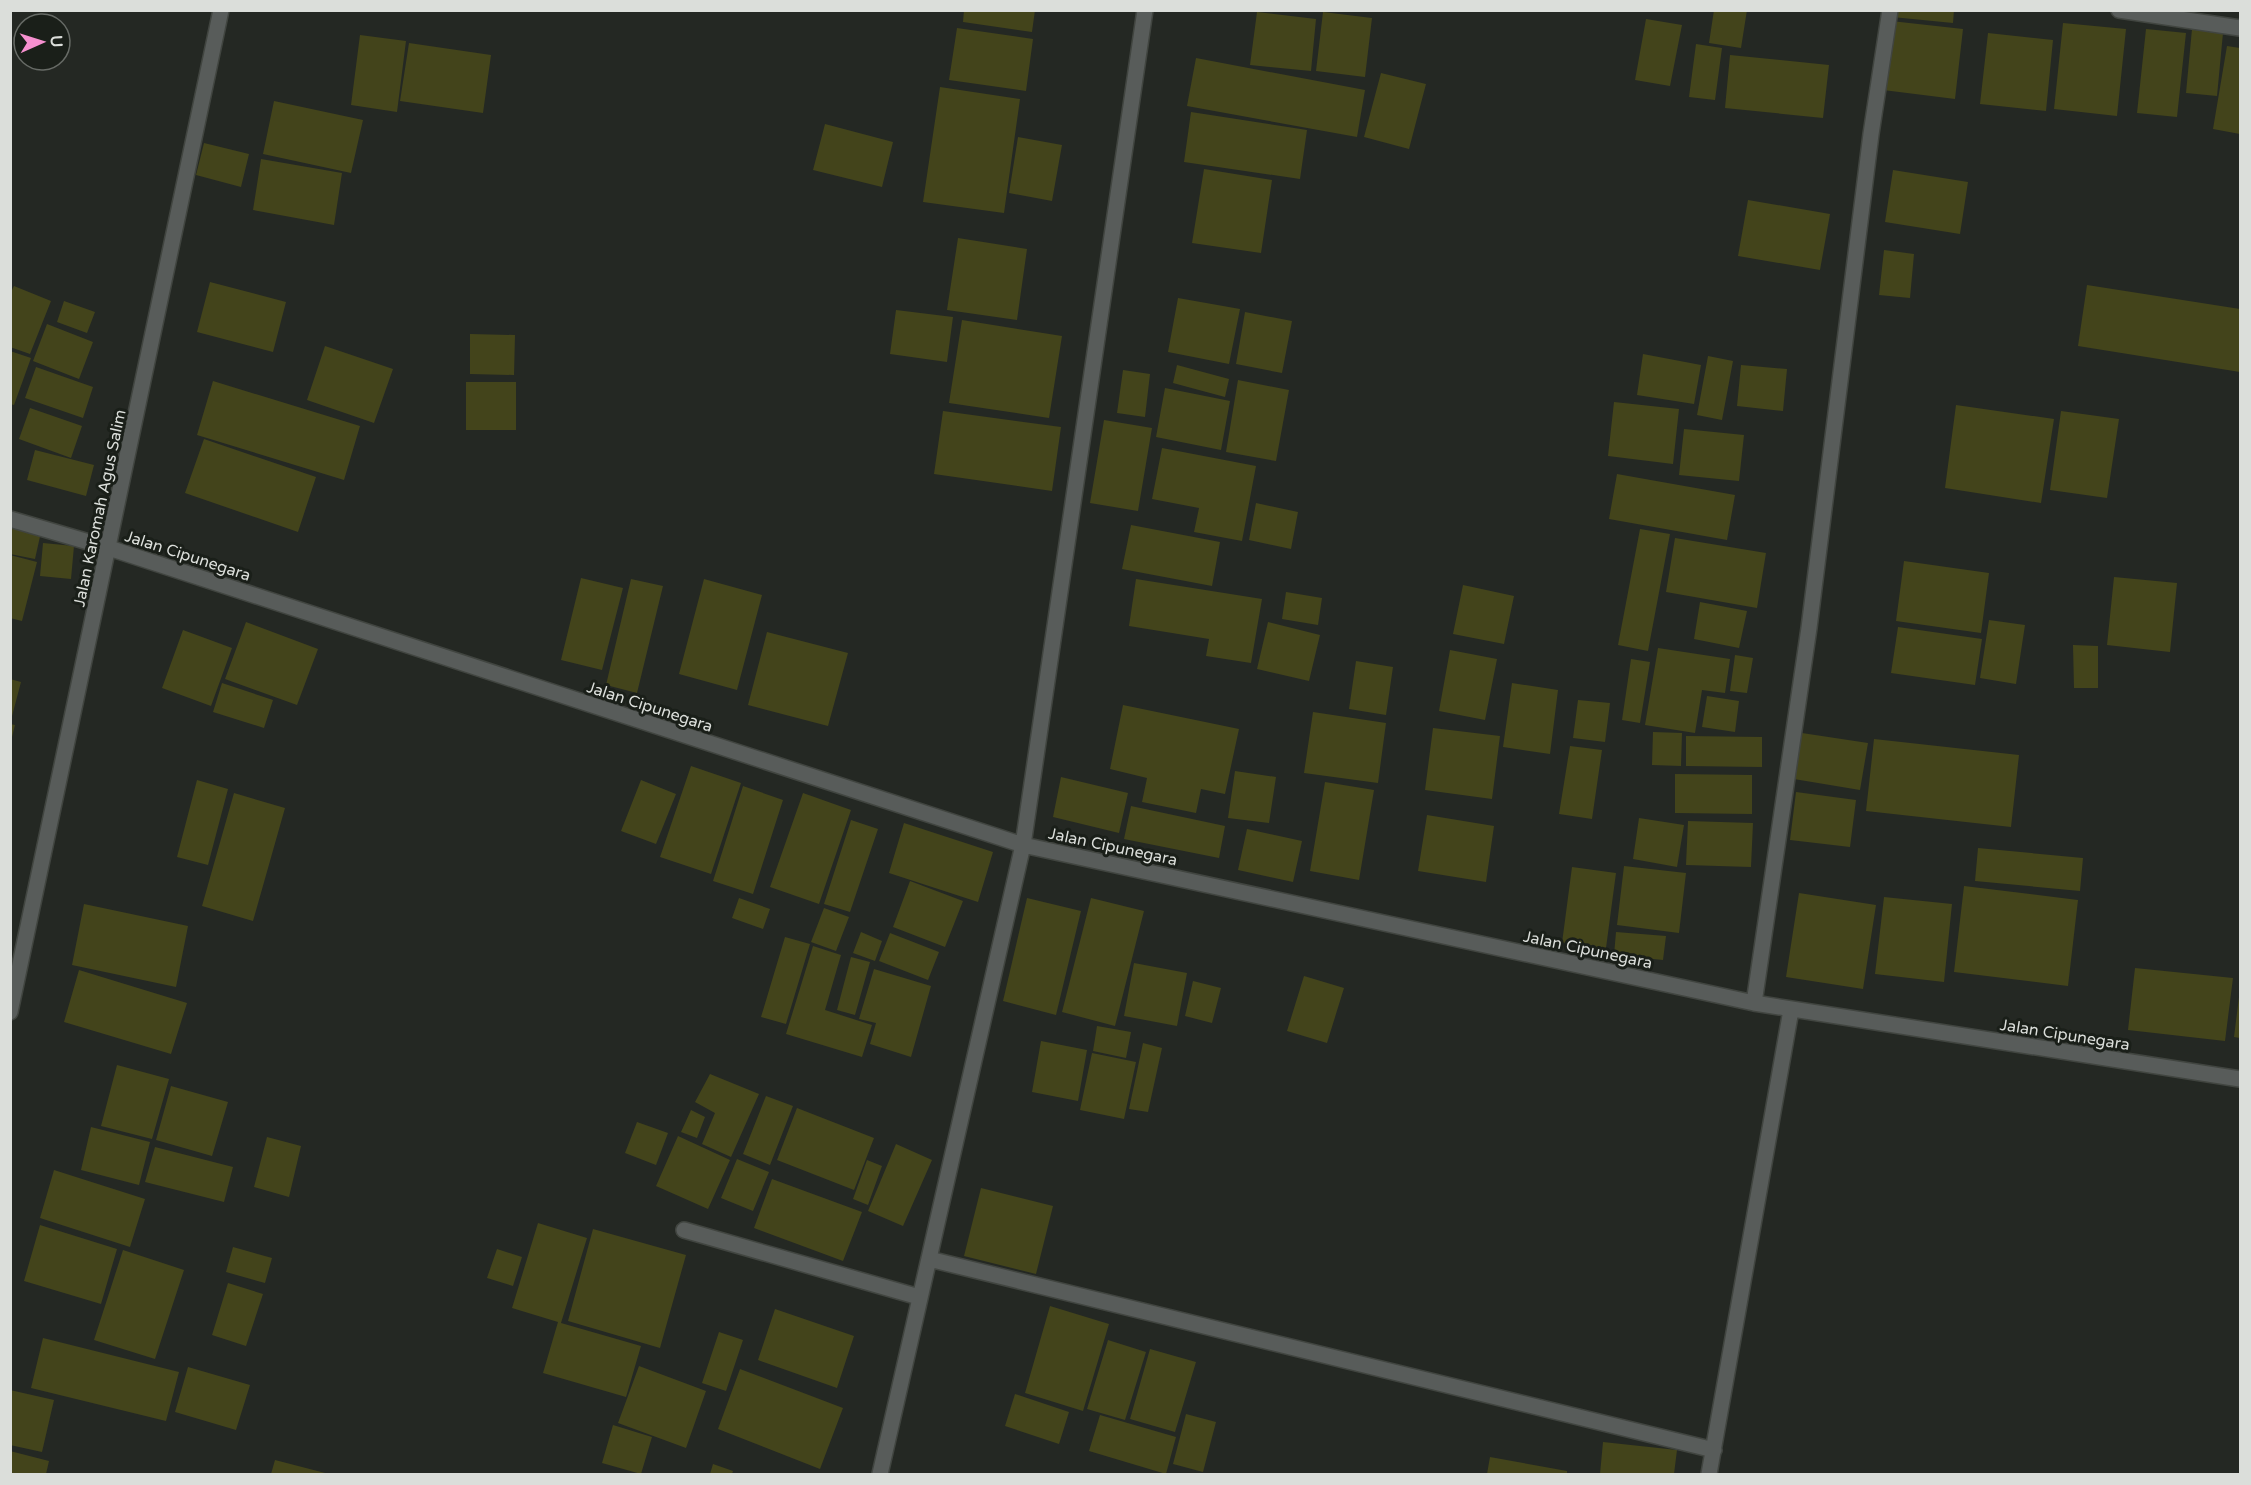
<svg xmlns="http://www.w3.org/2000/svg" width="2251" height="1485" font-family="'Varela Round',sans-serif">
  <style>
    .building { fill: #43441b }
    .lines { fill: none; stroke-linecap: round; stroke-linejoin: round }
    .minor-casing { stroke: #414540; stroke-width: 18 }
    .minor { stroke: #585c5a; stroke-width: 15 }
    .labels { text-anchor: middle; stroke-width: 6; stroke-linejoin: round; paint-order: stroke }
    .street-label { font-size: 16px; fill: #dbdeda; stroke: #1a1f19 }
  </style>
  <rect width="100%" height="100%" fill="#242823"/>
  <path class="building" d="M964,10H1035L1032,32L963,22Z
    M1714,10H1747L1741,48L1709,43Z
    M1893,10H1954L1953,23L1892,17Z
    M1257,12L1316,19L1311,71L1250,65Z
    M1323,12L1372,18L1365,77L1316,71Z
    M1646,19L1682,25L1670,86L1635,80Z
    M1891,21L1963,29L1955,99L1883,90Z
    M2063,23L2126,29L2117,116L2054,109Z
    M957,28L1033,39L1026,91L949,80Z
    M2146,29L2186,33L2177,117L2137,113Z
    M2192,29L2223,33L2217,96L2186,93Z
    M1988,33L2053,40L2046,111L1980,104Z
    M360,35L406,41L397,112L351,105Z
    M409,43L491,55L483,113L400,101Z
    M1696,44L1722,48L1715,100L1689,97Z
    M2227,46L2240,48V134L2213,129Z
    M1730,55L1829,65L1823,118L1725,108Z
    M1196,58L1365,90L1357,137L1187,106Z
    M1381,73L1426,84L1409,149L1364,137Z
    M940,87L1020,99L1004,213L923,202Z
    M274,101L363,120L351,173L263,154Z
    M1191,112L1307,130L1300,179L1184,162Z
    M825,124L893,142L882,187L813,170Z
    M1018,137L1062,145L1052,201L1009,193Z
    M204,143L249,154L241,187L196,175Z
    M261,159L342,173L334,225L253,210Z
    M1204,169L1272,180L1261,253L1192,243Z
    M1893,170L1968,182L1960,234L1885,222Z
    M1748,200L1830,214L1820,270L1738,256Z
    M958,238L1027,249L1017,320L947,310Z
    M1884,250L1914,254L1910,298L1879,295Z
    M210,282L286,302L273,352L197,332Z
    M2087,285L2240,309V372L2078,346Z
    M14,286L51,301L30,354L10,347V294Z
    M1178,298L1240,309L1229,364L1168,352Z
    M64,301L95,312L87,333L57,322Z
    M896,310L953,317L947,362L890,354Z
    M1245,312L1292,321L1282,373L1236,364Z
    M962,320L1062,336L1049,418L949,403Z
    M47,324L93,342L79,379L33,361Z
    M470,334L515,335L514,375L470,374Z
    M325,346L393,369L374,423L307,400Z
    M10,351L31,358L14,405L10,404Z
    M1643,354L1701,365L1694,404L1637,395Z
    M1708,356L1733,361L1722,420L1697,415Z
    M1177,365L1229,379L1225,397L1173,383Z
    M1741,365L1787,369L1783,411L1737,406Z
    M36,367L93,387L83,418L25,398Z
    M1123,370L1150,374L1145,417L1117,413Z
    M1238,380L1289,390L1276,461L1226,452Z
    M213,381L360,426L344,480L197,435Z
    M466,382H516V430H466Z
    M1165,388L1230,401L1221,450L1156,437Z
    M1614,402L1679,409L1673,464L1608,456Z
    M1956,405L2054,419L2041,503L1945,488Z
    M30,408L82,426L71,458L19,439Z
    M943,411L1061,427L1052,491L934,474Z
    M2061,411L2119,419L2107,498L2050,490Z
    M1104,420L1152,428L1138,511L1090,503Z
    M1684,429L1744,435L1739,481L1679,475Z
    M204,439L316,477L298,532L185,493Z
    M1162,448L1256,466L1242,541L1194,532L1199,508L1152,499Z
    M35,450L94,465L86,496L27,480Z
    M1617,474L1735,495L1727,540L1609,519Z
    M1256,503L1298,512L1291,549L1249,540Z
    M1131,525L1220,542L1212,586L1122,569Z
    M10,526L41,532L35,559L10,554Z
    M1640,529L1670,534L1648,651L1618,645Z
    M1675,538L1766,553L1757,608L1666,592Z
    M43,543L74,546L71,579L40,576Z
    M10,555L37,562L22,621L10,618Z
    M1904,561L1989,573L1981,633L1896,621Z
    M2114,577L2177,583L2170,652L2107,645Z
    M581,578L623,588L602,670L561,660Z
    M631,579L663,586L637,693L606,685Z
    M704,579L762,595L737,690L679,674Z
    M1136,579L1262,599L1251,663L1206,656L1209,639L1129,626Z
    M1463,585L1514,596L1504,644L1453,634Z
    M1286,592L1322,598L1318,625L1282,619Z
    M1700,602L1747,611L1739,648L1694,639Z
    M1989,620L2025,625L2016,684L1980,678Z
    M246,622L318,649L297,705L225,679Z
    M1268,622L1320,635L1309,681L1257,669Z
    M1898,627L1982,639L1975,685L1891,673Z
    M183,630L232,648L211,706L162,688Z
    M767,632L848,653L828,726L748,705Z
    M2073,645L2098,646V688H2074Z
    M1658,648L1730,659L1725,693L1702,690L1695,733L1645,725Z
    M1450,650L1497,659L1485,720L1439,711Z
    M1735,655L1753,658L1747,693L1730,691Z
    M1631,659L1650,662L1640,723L1622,720Z
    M1356,661L1393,667L1386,715L1349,709Z
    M10,679L21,682L11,720H10Z
    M222,683L273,700L264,728L213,712Z
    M1512,683L1558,690L1550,754L1503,747Z
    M1707,696L1739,701L1735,732L1702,727Z
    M1578,700L1610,703L1605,742L1573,738Z
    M1123,705L1239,729L1225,794L1201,789L1196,813L1142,802L1147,778L1110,769Z
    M1313,712L1386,723L1378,783L1304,773Z
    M10,724L15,725L11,741L10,740Z
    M1433,728L1500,736L1492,799L1425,790Z
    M1653,732L1682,733L1681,766L1652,765Z
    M1802,733L1868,743L1860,790L1794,779Z
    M1686,736L1762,737V767L1686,766Z
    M1874,739L2019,755L2011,827L1866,811Z
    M1570,746L1602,750L1592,819L1559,814Z
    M691,766L741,783L711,874L660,857Z
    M1235,771L1276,777L1269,823L1228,818Z
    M1675,774L1752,775V814L1675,813Z
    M1061,777L1128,793L1119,833L1053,817Z
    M197,780L228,789L208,865L177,857Z
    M641,780L676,794L656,844L621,831Z
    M1325,782L1374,790L1359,880L1310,871Z
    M743,786L783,800L753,894L713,881Z
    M1796,792L1856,800L1850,847L1790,840Z
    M234,793L285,808L253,921L202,906Z
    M803,793L851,810L819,904L770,887Z
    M1131,806L1225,826L1219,858L1124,839Z
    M1427,815L1494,826L1486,882L1418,871Z
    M1639,818L1684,825L1677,867L1633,859Z
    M851,820L878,829L850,912L824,904Z
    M1688,821L1753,823L1751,867L1686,865Z
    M904,823L993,852L978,902L889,873Z
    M1247,829L1302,841L1293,882L1238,870Z
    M1978,848L2083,858L2080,891L1975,881Z
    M1624,866L1686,873L1679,933L1617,925Z
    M1572,867L1616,873L1606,948L1562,943Z
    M910,881L963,901L945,947L893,927Z
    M1964,886L2078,900L2068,986L1954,972Z
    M1799,893L1876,905L1863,989L1786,977Z
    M1884,897L1952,904L1944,982L1875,974Z
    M739,898L770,909L763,929L732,918Z
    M1027,898L1081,911L1056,1015L1003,1001Z
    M1091,898L1144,911L1115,1026L1062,1012Z
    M84,904L188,926L176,987L72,965Z
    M824,908L849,917L836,951L811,942Z
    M861,932L882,941L875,961L853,953Z
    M1616,932L1666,936L1663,960L1614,955Z
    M890,933L939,952L928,980L879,961Z
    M785,937L810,944L786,1024L761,1017Z
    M813,946L841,955L825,1010L872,1025L862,1057L786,1034Z
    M851,957L870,962L855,1015L837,1010Z
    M1134,963L1187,973L1177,1026L1124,1016Z
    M2135,968L2233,978L2225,1041L2128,1030Z
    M874,969L931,986L911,1057L870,1044L876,1023L859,1019Z
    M79,970L187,1003L171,1054L64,1022Z
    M1304,976L1344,988L1327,1043L1287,1031Z
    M1193,981L1221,988L1212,1023L1185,1016Z
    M2239,997H2240V1038L2234,1037Z
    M1097,1026L1131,1032L1126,1058L1093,1051Z
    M1041,1041L1087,1050L1078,1101L1032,1092Z
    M1143,1043L1162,1048L1148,1112L1129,1109Z
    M1092,1053L1136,1062L1124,1119L1080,1110Z
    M117,1065L169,1079L152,1139L101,1126Z
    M710,1074L759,1094L731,1157L702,1144L715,1113L695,1102Z
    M171,1086L228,1102L212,1156L156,1140Z
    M766,1096L793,1106L770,1165L743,1154Z
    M797,1108L874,1138L854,1190L777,1160Z
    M691,1110L705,1117L697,1138L681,1132Z
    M637,1122L668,1133L656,1165L625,1153Z
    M91,1127L150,1142L139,1185L81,1170Z
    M678,1136L730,1160L708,1209L656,1186Z
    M267,1137L301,1146L289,1197L254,1187Z
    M896,1144L932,1160L903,1226L868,1211Z
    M155,1147L233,1167L224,1202L145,1182Z
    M737,1159L769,1172L753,1211L721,1198Z
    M867,1160L882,1166L868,1205L853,1199Z
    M54,1170L145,1199L130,1247L40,1218Z
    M772,1179L862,1212L843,1261L754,1228Z
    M981,1188L1053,1206L1036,1274L964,1256Z
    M538,1223L587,1238L561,1323L641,1346L626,1397L543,1373L558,1322L512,1308Z
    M40,1225L117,1249L101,1304L24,1281Z
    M593,1229L686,1255L660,1348L568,1321Z
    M233,1247L272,1258L265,1283L226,1272Z
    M497,1249L522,1257L513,1286L487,1278Z
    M123,1250L184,1270L155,1359L94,1340Z
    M228,1283L263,1294L246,1346L212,1335Z
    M1050,1306L1109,1324L1083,1411L1025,1393Z
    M775,1309L854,1336L837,1388L758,1360Z
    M719,1332L743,1340L726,1391L702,1383Z
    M43,1338L179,1372L166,1421L31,1388Z
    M1108,1340L1146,1352L1125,1420L1087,1409Z
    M1150,1349L1196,1362L1175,1432L1130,1419Z
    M639,1366L706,1391L686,1448L618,1423Z
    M188,1367L250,1385L236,1430L175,1412Z
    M740,1369L843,1408L820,1469L718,1429Z
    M10,1390L54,1400L42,1452L10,1445Z
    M1015,1394L1069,1412L1059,1444L1005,1426Z
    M1186,1414L1216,1422L1203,1472L1173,1464Z
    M1100,1415L1176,1437L1166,1474L1089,1451Z
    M613,1425L652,1437L641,1474L602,1463Z
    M1603,1442L1677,1450L1674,1474H1600Z
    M10,1451L49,1461L46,1474H10Z
    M1490,1457L1567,1471V1474H1487Z
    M275,1460L329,1474H271Z
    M713,1464L733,1471L732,1474H710Z"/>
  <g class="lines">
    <g class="minor-casing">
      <path id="minor" d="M2119,10L2240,28
        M10,519L109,548L1023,845L1754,1003L2240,1079
        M1754,1003L1809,628L1871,134L1890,10
        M10,1012L221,10
        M684,1230L919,1297
        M929,1259L1714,1450
        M880,1474L1023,845L1145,10
        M1709,1474L1791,1010"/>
    </g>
    <use href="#minor" class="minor"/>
  </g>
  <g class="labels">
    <g class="street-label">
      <text transform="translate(99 508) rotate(-78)" y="6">Jalan Karomah Agus Salim</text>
      <text transform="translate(188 555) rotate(18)" y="6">Jalan Cipunegara</text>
      <text transform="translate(650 706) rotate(18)" y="6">Jalan Cipunegara</text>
      <text transform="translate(1113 846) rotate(12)" y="6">Jalan Cipunegara</text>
      <text transform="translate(1588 949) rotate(12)" y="6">Jalan Cipunegara</text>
      <text transform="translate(2065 1034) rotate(9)" y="6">Jalan Cipunegara</text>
    </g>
  </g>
  <rect width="2251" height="1485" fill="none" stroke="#dbdeda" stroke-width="24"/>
  <g transform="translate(42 42) rotate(87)"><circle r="28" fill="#1a1f19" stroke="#676b66" stroke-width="1.5"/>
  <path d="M0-4.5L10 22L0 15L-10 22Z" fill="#f690cf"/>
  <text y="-9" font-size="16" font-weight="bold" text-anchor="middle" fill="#dbdeda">U</text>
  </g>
</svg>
